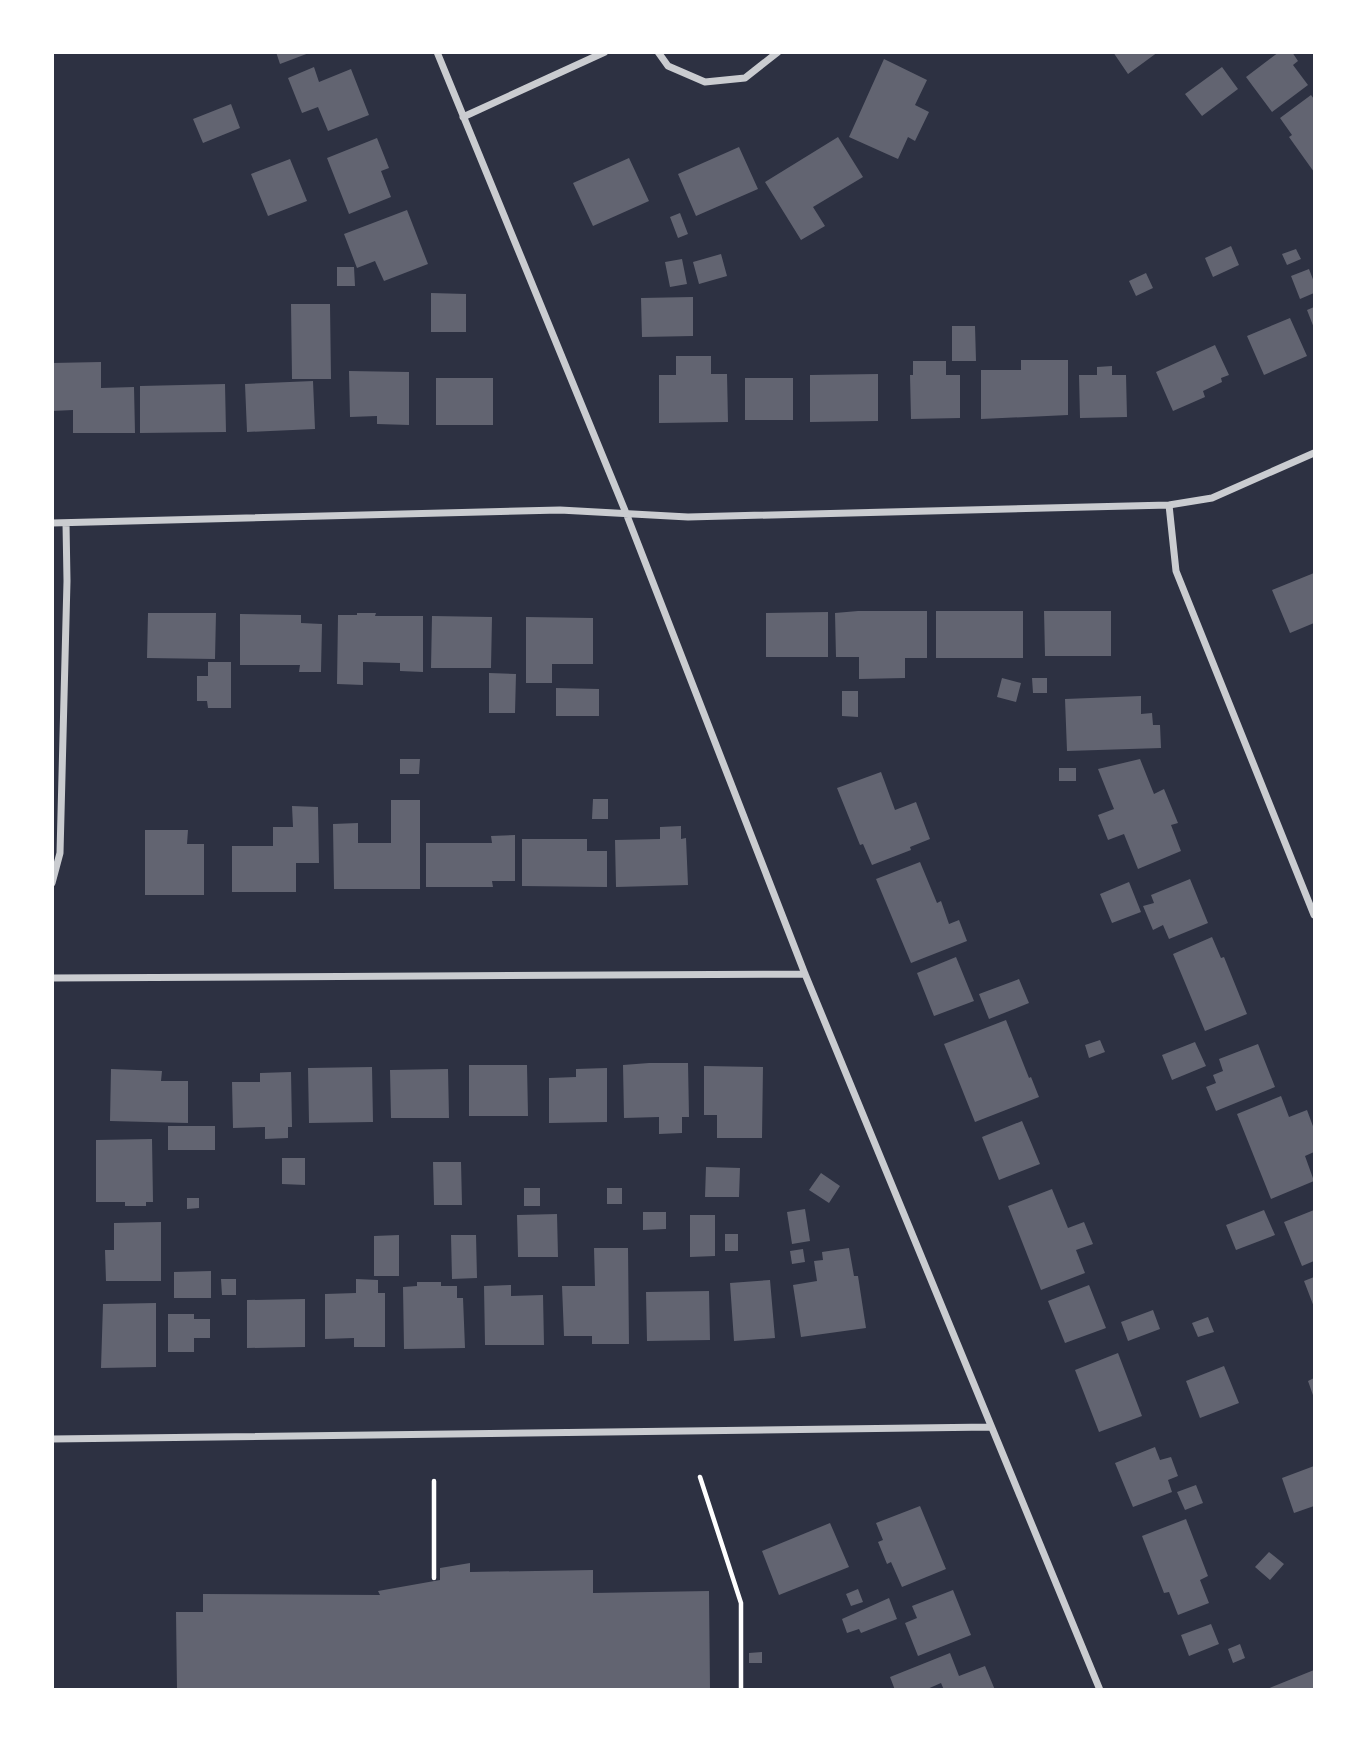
<svg xmlns="http://www.w3.org/2000/svg" width="1367" height="1742" font-family="'Golos Text',sans-serif">
  <style>
    .building { fill: #626471 }
    .lines { fill: none; stroke-linecap: round; stroke-linejoin: round }
    .path { stroke: #fff; stroke-width: 4.5 }
    .minor { stroke: #caccd0; stroke-width: 7 }
  </style>
  <rect width="100%" height="100%" fill="#2d3142"/>
  <path class="building" d="M276,52H309V53L280,64Z
    M1113,52H1158L1128,74Z
    M1279,52H1292L1298,61L1293,65L1308,85L1272,112L1246,77Z
    M884,59L927,80L915,105L929,112L915,141L908,137L898,159L849,137Z
    M314,67L319,82L351,69L369,115L328,131L318,107L302,113L288,78Z
    M1222,67L1238,89L1202,116L1185,94Z
    M1311,95L1314,99V172L1289,137L1292,135L1280,118Z
    M231,104L240,128L203,143L193,119Z
    M838,137L863,177L813,207L825,226L801,240L765,182Z
    M377,138L389,168L381,171L391,197L349,214L327,158Z
    M739,147L758,189L696,216L678,174Z
    M629,158L649,201L593,226L573,183Z
    M290,159L307,201L268,216L251,174Z
    M407,210L428,264L384,281L375,261L357,268L344,234Z
    M680,213L688,234L678,238L670,217Z
    M1231,246L1239,265L1213,277L1205,258Z
    M1296,249L1301,259L1287,265L1282,254Z
    M721,254L727,276L699,284L693,262Z
    M682,259L687,284L670,287L665,262Z
    M337,267H354L355,286H337Z
    M1309,269L1314,282V293L1300,299L1291,276Z
    M1146,273L1153,288L1136,296L1129,281Z
    M431,293L466,294V332H431Z
    M693,297V336L642,337L641,298Z
    M291,304H330L331,379H292Z
    M1314,307V328L1307,310Z
    M1290,318L1307,356L1264,375L1247,336Z
    M952,326H975L976,361H952Z
    M1215,345L1229,375L1221,378L1222,382L1203,391L1205,397L1173,411L1156,372Z
    M676,356H711V374H727L728,422L659,423V375H676Z
    M1021,360H1068V415L981,419V370H1021Z
    M913,361H946V375H960V418L911,419L910,375H913Z
    M101,362V388L134,387L135,433H73V410L52,411V363Z
    M1112,366V375H1126L1127,417L1080,418L1079,375H1097V367Z
    M349,371L409,372V425L377,424V416L350,417Z
    M878,374V421L810,422V375Z
    M436,378H493V425H436Z
    M745,378H793V420H745Z
    M313,381L315,429L247,432L245,384Z
    M225,384L226,432L140,433V386Z
    M1314,573V623L1290,633L1272,590Z
    M858,611H927V658H905V678L859,679V657H836L835,613Z
    M936,611H1023V658H936Z
    M1044,611H1111V656H1045Z
    M828,612V657H766V613Z
    M148,613H216L215,659L147,658Z
    M357,613H376L375,616H423V672L400,671V663L363,662V685L337,684L338,615H357Z
    M240,614L301,615V623L322,624L321,672H299L300,665H240Z
    M432,616L492,617L491,668H431Z
    M526,617L593,618V664H552V683H526Z
    M208,662H231V708H208L207,701H197V676H208Z
    M489,673L516,674L515,713H489Z
    M1002,678L1021,683L1016,702L997,697Z
    M1032,678H1047V693H1033Z
    M556,688L599,689V716H556Z
    M842,691H858V717L842,716Z
    M1141,696V714L1152,713L1153,725H1160L1161,748L1067,751L1065,699Z
    M400,759H420L419,774H400Z
    M1140,759L1154,794L1164,789L1178,823L1171,825L1181,851L1138,869L1124,834L1108,840L1098,815L1114,809L1098,769Z
    M1059,768H1076V781H1059Z
    M881,772L895,810L916,802L930,839L910,847L911,850L872,865L863,844L860,845L837,788Z
    M593,799H608V819H592Z
    M391,800H420V889H334L333,824L358,823V843H391Z
    M292,806L318,807L319,863H296V892H232V846H273V827H293Z
    M681,826V839L686,838L688,885L616,887L615,840L660,839V827Z
    M145,830H188L187,844H204V895H145Z
    M515,835V881H492L493,887H426V843H492L491,836Z
    M522,839H587V851H607V887L522,886Z
    M920,862L937,903L941,901L949,924L959,920L967,941L911,963L876,879Z
    M1190,879L1208,923L1169,939L1163,925L1153,930L1143,906L1154,903L1151,895Z
    M1129,882L1141,912L1112,923L1100,894Z
    M1212,937L1221,958L1224,957L1247,1014L1205,1031L1173,954Z
    M956,957L974,1001L934,1016L917,973Z
    M1019,979L1029,1003L989,1019L979,994Z
    M1006,1020L1029,1078L1031,1077L1039,1097L975,1122L944,1044Z
    M1100,1040L1105,1052L1089,1058L1085,1045Z
    M1195,1042L1206,1066L1172,1080L1162,1055Z
    M1258,1044L1275,1087L1216,1111L1206,1087L1216,1083L1213,1075L1223,1071L1219,1059Z
    M649,1063H688L689,1117H682V1133L659,1134V1117L624,1118L623,1065Z
    M469,1065H527L528,1116H469Z
    M704,1066L763,1067L762,1138H717V1115H704Z
    M372,1067L373,1122L309,1123L308,1068Z
    M607,1068V1122L549,1123V1078L576,1077V1069Z
    M111,1069L162,1071L161,1081H188V1123L110,1121Z
    M448,1069L449,1118H391L390,1070Z
    M291,1072L292,1127H288V1138L265,1139V1127L233,1128L232,1082H260V1073Z
    M1281,1096L1289,1117L1307,1110L1314,1129V1152L1305,1156L1314,1181L1271,1199L1237,1114Z
    M1022,1121L1040,1164L999,1180L982,1137Z
    M168,1126H215V1150H168Z
    M152,1139L153,1202H146V1206H125V1202H96V1140Z
    M282,1158H305V1185L282,1184Z
    M433,1162H461L462,1205H434Z
    M706,1167L740,1168L739,1197H705Z
    M821,1173L840,1186L829,1203L809,1190Z
    M524,1188H540V1206H524Z
    M607,1188H622V1204H607Z
    M1052,1189L1068,1228L1084,1222L1093,1244L1076,1250L1085,1273L1041,1290L1008,1206Z
    M187,1198H199V1208L187,1209Z
    M805,1209L810,1241L792,1244L787,1212Z
    M1264,1210L1275,1235L1236,1250L1226,1225Z
    M1314,1210V1261L1302,1266L1284,1222Z
    M643,1212H666V1229L643,1230Z
    M557,1214L558,1257H518L517,1215Z
    M690,1215H715V1256L690,1257Z
    M161,1222V1281H106L105,1250H114V1223Z
    M725,1234H738V1251H725Z
    M399,1235V1276H374V1236Z
    M451,1235H476L477,1278L452,1279Z
    M594,1248H628L629,1344H592V1336H564L562,1286H595Z
    M849,1248L854,1276H858L866,1328L801,1337L793,1285L817,1281L814,1261L823,1260L822,1252Z
    M803,1249L805,1262L792,1264L790,1251Z
    M211,1271V1298H174V1272Z
    M1314,1277V1307L1304,1281Z
    M221,1279H236V1295H222Z
    M356,1279L378,1280V1293H385V1347H354V1338L325,1339V1294L356,1293Z
    M770,1280L775,1338L734,1341L730,1283Z
    M417,1282H441V1286H457V1298H463L465,1348L404,1349L403,1287L417,1286Z
    M511,1285V1296L543,1295L544,1345H485L484,1286Z
    M1089,1285L1106,1328L1065,1343L1048,1301Z
    M709,1291L710,1340L647,1341L646,1292Z
    M305,1299V1347L247,1348V1300Z
    M156,1303V1367L101,1368L103,1304Z
    M1153,1310L1160,1329L1128,1341L1121,1322Z
    M168,1314H194V1319H210V1338H194V1352H168Z
    M1208,1317L1214,1332L1198,1337L1192,1323Z
    M1118,1353L1142,1416L1099,1432L1075,1370Z
    M1224,1366L1239,1403L1200,1418L1186,1381Z
    M1314,1378V1398L1308,1381Z
    M1155,1447L1160,1460L1171,1457L1178,1476L1168,1480L1172,1492L1133,1507L1115,1463Z
    M1314,1466V1506L1294,1513L1282,1478Z
    M1196,1485L1203,1503L1185,1510L1177,1492Z
    M920,1506L946,1569L902,1587L891,1562L887,1564L878,1542L883,1540L876,1523Z
    M1186,1519L1208,1576L1200,1580L1209,1603L1178,1615L1169,1592L1164,1593L1142,1536Z
    M830,1523L849,1567L779,1595L762,1551Z
    M1269,1552L1284,1564L1270,1580L1255,1567Z
    M470,1563V1572L593,1570V1593L709,1591L710,1690H177L176,1612H203V1594L380,1595L378,1591L440,1580V1568Z
    M858,1589L863,1602L851,1606L846,1594Z
    M953,1590L971,1635L918,1656L905,1623L917,1618L912,1606Z
    M889,1598L897,1619L861,1633L859,1629L847,1633L842,1619Z
    M1211,1624L1219,1644L1189,1656L1181,1635Z
    M1240,1644L1245,1658L1233,1663L1228,1649Z
    M762,1652V1663H749V1653Z
    M950,1653L959,1676L985,1666L995,1690H944L941,1683L925,1690H895L890,1677Z
    M1314,1670V1690H1267V1689Z"/>
  <g class="lines">
    <path class="path" d="M700,1477L741,1603V1690
      M434,1481V1578"/>
    <path class="minor" d="M437,52L626,513L805,974L1100,1690
      M658,52L668,66L705,82L745,78L778,52
      M463,117L605,52
      M1169,505L1176,571L1314,915
      M52,523L560,510L688,517L1169,505L1212,498L1314,453
      M52,883L60,853L67,581L66,523
      M52,978L805,974
      M52,1439L991,1427"/>
  </g>
  <rect width="1367" height="1742" fill="none" stroke="#ffffff" stroke-width="108"/>
</svg>
